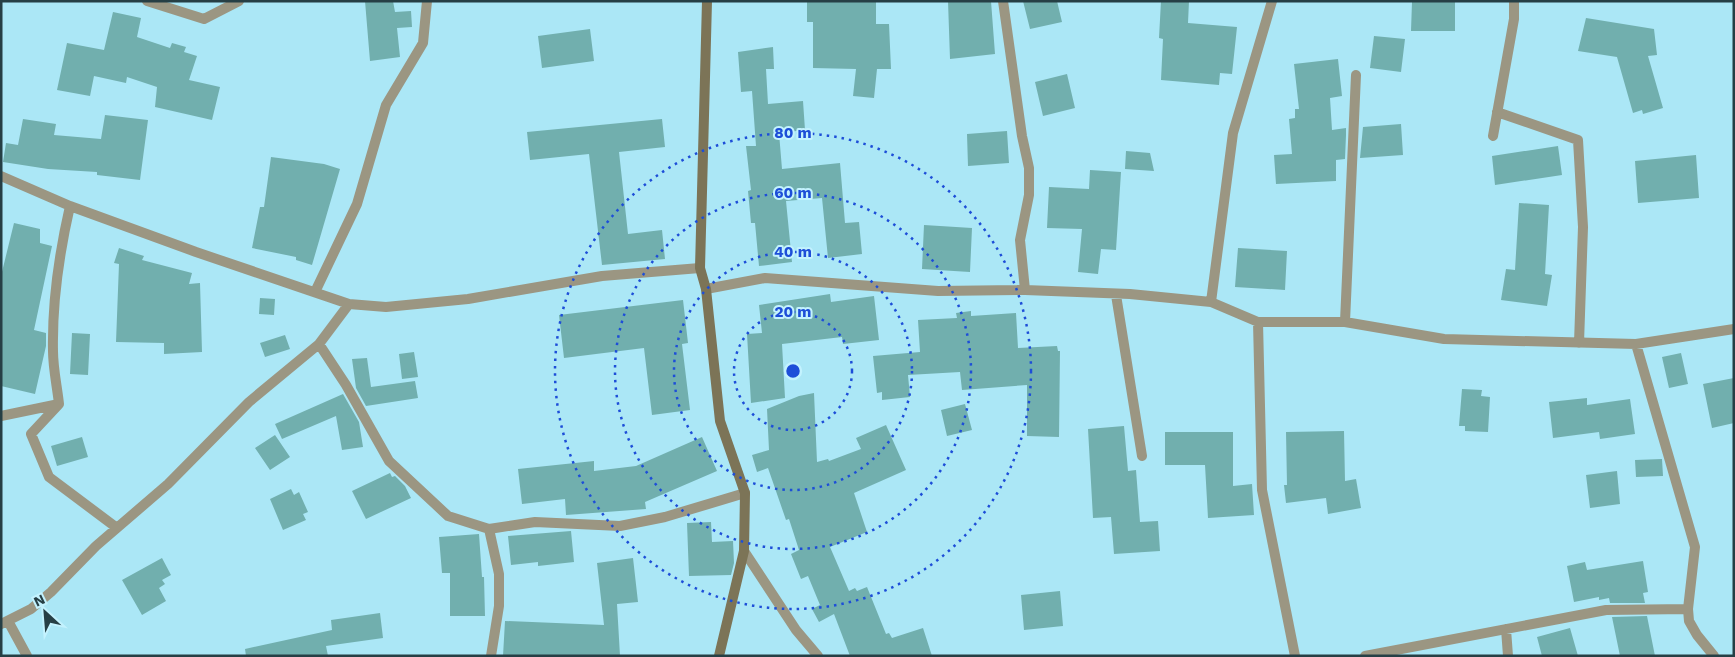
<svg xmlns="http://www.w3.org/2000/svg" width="1735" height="657" font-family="'Work Sans',sans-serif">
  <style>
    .building { fill: #71afae }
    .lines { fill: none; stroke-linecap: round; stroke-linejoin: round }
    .street { stroke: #9b9682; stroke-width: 10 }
    .secondary { stroke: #7c7457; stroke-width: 10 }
    .ring { fill: none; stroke: #1d4ed8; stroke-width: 2.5; stroke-dasharray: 2.5 5 }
    .centre { fill: #1d4ed8; stroke: #c3f2fe; stroke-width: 2.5 }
    .ring-label { font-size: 15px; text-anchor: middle; font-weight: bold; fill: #1d4ed8; stroke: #c3f2fe; stroke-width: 4; stroke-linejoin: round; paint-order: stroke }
  </style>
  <rect width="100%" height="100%" fill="#abe7f6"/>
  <path class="building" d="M365,1H393L395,12L411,11L412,27L397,28L400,57L370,61Z
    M807,1H876V24H889L891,69H877L874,98L853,96L856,69L813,68V22H807Z
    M948,1H991L995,54L950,59Z
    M1023,1H1057L1062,22L1030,29Z
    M1161,1H1189L1188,23L1237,27L1232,74L1220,73L1219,85L1161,80L1163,39L1159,38Z
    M1412,2H1455V31H1411Z
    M113,12L141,18L137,37L170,48L172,43L186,47L184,52L197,56L189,80L220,87L212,120L155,107L157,87L127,77L126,83L94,76L90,96L57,90L67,43L104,50Z
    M1586,18L1654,29L1657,55L1648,56L1663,108L1643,114L1642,110L1633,113L1617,57L1578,51Z
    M590,29L594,61L542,68L538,36Z
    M1374,36L1405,39L1401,72L1370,68Z
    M773,47L774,69H766L768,104L803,101L805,130L779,133L782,169L840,163L845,223L859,222L862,254L828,258L822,198L786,201L792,262L759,266L755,223H751L748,191L751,190L746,146H756L752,91L741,92L738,52Z
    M1338,59L1342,96L1330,98L1332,130L1346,128V135L1345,159L1336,160V181L1276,184L1274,155L1292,154L1289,119L1295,118V109H1299L1294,64Z
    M1067,74L1075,108L1043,116L1035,82Z
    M105,115L148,120L140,180L97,175V172L48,169L3,162L6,143L18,145L23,119L56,124L54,135L101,139Z
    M662,119L665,147L619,152L628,234L662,230L665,259L602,265L589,154L530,160L527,132Z
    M1401,124L1403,155L1360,158L1363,127Z
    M1007,131L1009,163L968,166L967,134Z
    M1558,146L1562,175L1495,185L1492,156Z
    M1126,151L1150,153L1154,171L1125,169Z
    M1696,155L1699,198L1638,203L1635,161Z
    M271,157L324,164L340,169L312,265L296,260V257L252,248L260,207H264Z
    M1090,170L1121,172L1116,250L1101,249L1098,274L1078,272L1082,229L1047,228L1049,187L1089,189Z
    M1519,203L1549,205L1545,274L1552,275L1547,306L1501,300L1506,269L1515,270Z
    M14,223L40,229V243L52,246L34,330L46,333V346L35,394L1,386V276Z
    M924,225L972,228L970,272L922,269Z
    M119,248L144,256L142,260L192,273L189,284L200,283L202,352L164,354V343L116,342L119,264L114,263Z
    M1238,248L1287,251L1285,290L1235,287Z
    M830,294L831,302L874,296L879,340L843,344L842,337L782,344L785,398L751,403L747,334L762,333L759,305Z
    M260,298L275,299L274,315L259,314Z
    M683,300L688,343L682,344L690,410L652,415L644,348L564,358L559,315Z
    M971,311V316L1016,313L1018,348L1057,346L1058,351H1060L1059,437L1027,436V385L962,390L960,372L908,375L910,397L882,400V392L877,393L873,356L920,352L918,320L957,318L956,313Z
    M72,333L90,334L88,375L70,374Z
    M285,335L290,349L265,357L260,343Z
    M414,352L418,377L402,379L399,354Z
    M1681,353L1688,384L1669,388L1662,357Z
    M367,358L371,387L415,381L418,398L366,406L356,388L352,359Z
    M1734,378V423L1712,428L1703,384Z
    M1462,389L1482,390L1481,396L1490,397L1488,432L1465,431V426H1459Z
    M814,393L817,462L828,459L829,461L861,449L856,438L886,425L906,470L854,493L867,532L830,547L849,591L855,588L857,591L867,587L886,634L889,633L892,638L923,628L932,656H850L834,614L819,622L812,609L820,605L808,576L801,579L791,554L799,550L789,519L786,520L768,468L757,472L752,455L769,450L767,409L799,396Z
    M343,394L359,422L363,447L342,450L336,416L282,439L275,424Z
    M1587,398V405L1630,399L1635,434L1600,439L1599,432L1553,438L1549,402Z
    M965,404L972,430L947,436L941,410Z
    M1124,426L1128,471L1136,470L1140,522L1158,521L1160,551L1114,554L1111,517L1093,518L1088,429Z
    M1344,431L1345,481L1356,479L1361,508L1328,514L1326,498L1286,503L1284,485H1287L1286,432Z
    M1165,432H1233V486L1252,484L1254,515L1208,518L1205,465H1165Z
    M275,435L290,457L270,470L255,448Z
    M82,437L88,457L57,466L51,446Z
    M702,437L717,471L645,502L646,509L566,515L565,499L522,504L518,469L594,461V471L636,466Z
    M1662,459L1663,476L1636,477L1635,460Z
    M1617,471L1620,504L1590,508L1586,475Z
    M390,473L392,477L395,476L405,486L411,498L366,519L352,491Z
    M291,489L294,495L299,492L308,512L303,514L306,520L283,530L270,499Z
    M711,522L712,542L733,541L734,563L731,575L689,576L687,523Z
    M571,531L574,562L538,566V562L511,565L508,536Z
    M479,534L482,577H484L485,616H450V573H442L439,537Z
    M162,558L171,575L162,580L165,584L159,588L166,601L142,615L122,580Z
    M633,558L638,602L617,604L620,656H503L505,621L604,625L597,563Z
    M1643,561L1648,592L1643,593L1645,603H1610L1609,598L1599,600V597L1574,602L1567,566L1585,562L1587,570Z
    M1060,591L1063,626L1024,630L1021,595Z
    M380,613L383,638L326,646L328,656H246L245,649L332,630L331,620Z
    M1647,616L1655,656H1620L1612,617Z
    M1570,628L1578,656H1542L1537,637Z"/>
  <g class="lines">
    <path class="street" d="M147,1L204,19L239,1
      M1003,1L1022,136L1029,168V195L1020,240L1025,290
      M1497,112L1578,140L1583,227L1579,343
      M1493,136L1514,19V1
      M1,176L70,206L196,252L349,304L386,307L468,299L602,276L700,268
      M70,206C59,254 52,301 53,351C53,368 57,386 59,404L31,434L49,477L117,528
      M706,289L765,278L938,291L1025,290L1130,294L1211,302L1258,322H1345L1444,339L1636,344L1734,329
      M315,292L357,204L386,105L423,43L427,1
      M1116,295L1142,456
      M1211,302L1233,133L1272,1
      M1258,322L1262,490L1295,656
      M1345,322L1356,75
      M319,344L346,385L389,461L448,516L489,529L535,522L620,526L665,517L745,493
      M1636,344L1695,547L1688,609L1689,621L1697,635L1714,656
      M1,416L59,404
      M489,529L499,574V606L491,656
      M744,551L796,630L818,656
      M8,621L27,656
      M1,624L31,609L51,592L96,546L168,484L249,402L319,344L349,304
      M1506,629L1508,656
      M1365,656L1606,610L1688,609"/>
    <path class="secondary" d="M707,1L700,268L706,289L720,421L745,493L744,551L719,656"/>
  </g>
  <g class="ring">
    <circle cx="793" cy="371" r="59"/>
    <circle cx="793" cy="371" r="119"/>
    <circle cx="793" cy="371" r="178"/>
    <circle cx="793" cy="371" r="238"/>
  </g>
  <circle cx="793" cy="371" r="8" class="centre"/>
  <g class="ring-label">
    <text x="793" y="138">80 m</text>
    <text x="793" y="198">60 m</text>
    <text x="793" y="257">40 m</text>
    <text x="793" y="317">20 m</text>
  </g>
  <rect width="1735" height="657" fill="none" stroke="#263f45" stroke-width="5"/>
  <g transform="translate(45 612) rotate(334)" stroke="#c3f2fe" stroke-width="4" paint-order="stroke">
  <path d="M0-4L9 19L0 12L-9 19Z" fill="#263f45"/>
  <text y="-8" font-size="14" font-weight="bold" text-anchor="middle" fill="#263f45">N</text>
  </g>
</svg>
